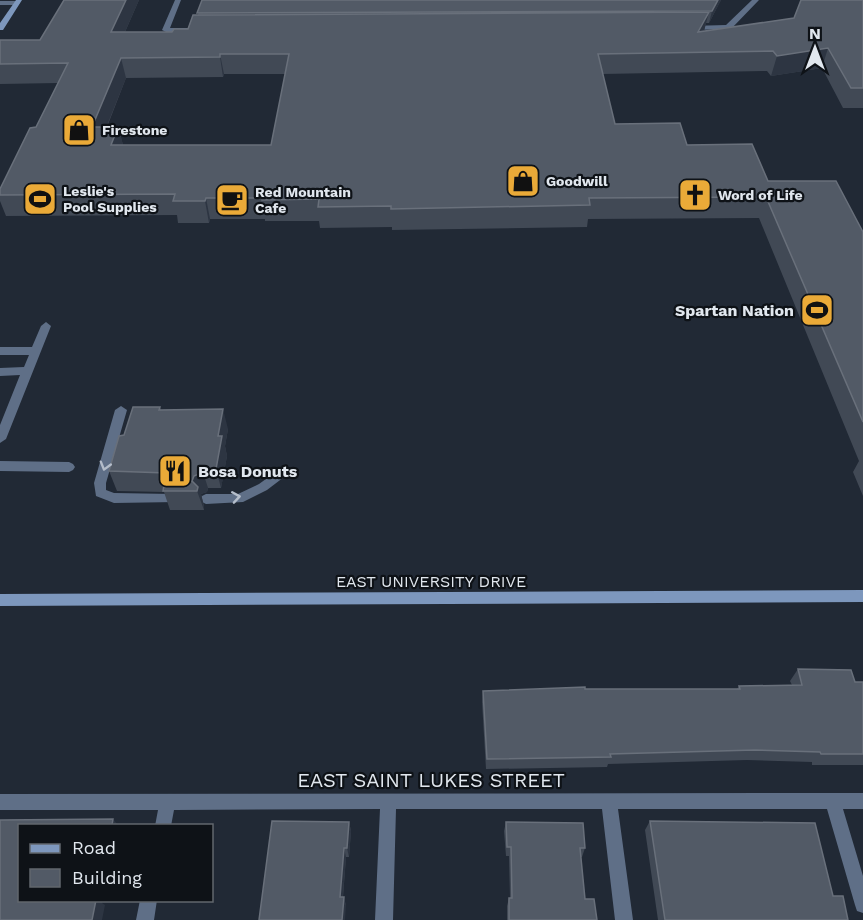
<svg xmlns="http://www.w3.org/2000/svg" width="863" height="920" font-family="'Work Sans',sans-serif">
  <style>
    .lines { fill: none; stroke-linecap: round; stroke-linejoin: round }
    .lane { fill: #5f6f87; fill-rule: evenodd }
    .street { fill: #5f6f87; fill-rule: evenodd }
    .secondary { fill: #7d97bd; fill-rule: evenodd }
    .wall { fill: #414955; fill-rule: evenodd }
    .shaded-wall { fill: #2d3542 }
    .building { fill: #525a66; stroke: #69707b; stroke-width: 1.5; fill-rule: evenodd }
    .oneway { stroke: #b4bdca }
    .labels { text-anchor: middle; stroke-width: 4.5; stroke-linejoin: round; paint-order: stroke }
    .far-poi-label { font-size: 14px; font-weight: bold; fill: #e1e7ee; stroke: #0e1217; text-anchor: start }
    .poi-label { font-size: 16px; font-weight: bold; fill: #e1e7ee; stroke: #0e1217; text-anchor: end }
    .street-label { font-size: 16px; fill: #e1e7ee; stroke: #0e1217 }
    .near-street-label { font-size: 20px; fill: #e1e7ee; stroke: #0e1217 }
  </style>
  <rect width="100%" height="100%" fill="#212935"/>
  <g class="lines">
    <path class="lane" d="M46,322L51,326L6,439L0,443V425L20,375L0,376V368L24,367L29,355H0V347H32L41,326Z
      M121,406L127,410L106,483V490L114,493L173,494L177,496L179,499L177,502L114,503L96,496L94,483L115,410Z
      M0,461L69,462L73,464L75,467L73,470L69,472L0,471Z
      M284,466L288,468L290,471L288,474L267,490L243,502L206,504L202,502L200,499L202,496L206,494H238L259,484Z
      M863,793V809H843L863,876V913L857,911L855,905L827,809H618L633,920H615L602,809H396L393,920H375L380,809L174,810L171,826H155L158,810H0V794Z
      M140,900H157L154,920H136Z"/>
    <path class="street" d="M175,0H181L170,28H193V32H166L162,30Z
      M752,0H759L731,29L690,30L686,28L690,26L726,25Z
      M0,1H17L20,3L17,5H0Z"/>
    <path class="secondary" d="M16,0H22L3,30H0V23Z
      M863,590V602L0,606V594Z"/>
  </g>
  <path class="wall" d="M64,0H139L125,32H172L188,29L198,15L202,0H721L709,23H706L704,31L794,18L863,0V108H843L822,68L771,76L767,71L602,74L615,124L687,145L768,181L863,232V496L853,472L859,461L759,218L588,219L587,227L392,230V227L320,228L319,221H265V219H210L209,223H178L177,215L6,216L0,201V189L36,127L58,83L0,84V40H40ZM224,74H285L271,145H123L118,127H107L126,78L223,77Z
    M160,407L161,410L228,429L225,446L227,456L221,488H208L207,492L201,494L204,506V510H170L164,492L117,491L109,471Z
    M798,669L855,682H863V765H812V762L747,760L608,764L607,767L486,769L482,702L483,691L585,689H737L739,686L792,685L790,681Z
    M650,821L833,896L848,920H658L645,830Z
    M349,822L351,831L349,857H346L343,897L346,905L259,920Z
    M506,822L585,848L582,857H581L585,899L597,920H507V906L509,898H510L509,856H506L504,831Z"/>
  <path class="shaded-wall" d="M126,0H139L116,52L111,32Z
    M718,0H721L720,2L709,23L712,11Z
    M709,12L704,31L698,32Z
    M828,48L822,68L771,76L777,56Z
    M220,54L224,74L223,77L220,57Z
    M121,58L126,78L98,148L92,127Z
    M118,127L124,148L111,145Z
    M206,198L210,219L209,223L205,201Z
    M223,409L228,429L225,446L227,456L221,488L216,469L218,436Z
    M202,469L208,488L207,492L201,494L204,506V510L197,491L192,481L194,476Z
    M113,819L118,825H112Z
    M349,822L351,831L349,857L347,848Z
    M344,848L346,857L342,905L340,897Z
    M344,897L346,905L345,920H342Z
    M96,900H102V903L105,905L102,920H92Z"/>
  <path class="building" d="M64,0H126L111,32H172L174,29H188L193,15L709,12L698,32L794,18L801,0H863V88H851L828,48L777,56L773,51L598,54L615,124L680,123L687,145L752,144L768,181H836L863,232V422L766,197L589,198L590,205L391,209V206L318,207L319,199L262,200V198H206L205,201H173L175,194L0,195V189L30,128L36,127L68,63L0,64V40H40ZM220,54H289L271,145H111L118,127H92L121,58L220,57Z
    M202,0H718L712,11L197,13Z
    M133,407H160L159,410L223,409L218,436H222L216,469H202L201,473L194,476L192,481L198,487L197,491H163L164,485H170L174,481L172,476L167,473L109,471L119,436L124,435Z
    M798,669L851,670L855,682H863V754H821L820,752L755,750L610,754L611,757L487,759L483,691L585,687V689H740L739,686L802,685Z
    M113,819L112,825H20V900H96L92,920H0V820Z
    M272,821L349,822L347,848H344L340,897H344L342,920H259Z
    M650,821L815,823L833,896H843L848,920H665Z
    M506,822L583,823L585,848H580L585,899H594L597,920H509V898H512L511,847H507Z"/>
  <defs><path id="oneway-chevron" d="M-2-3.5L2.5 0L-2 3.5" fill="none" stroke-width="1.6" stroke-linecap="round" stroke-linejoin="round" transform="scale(1.5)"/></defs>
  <g class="oneway">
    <use href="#oneway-chevron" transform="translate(105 466) rotate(106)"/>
    <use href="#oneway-chevron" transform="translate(236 497) rotate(-9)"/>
  </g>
  <defs>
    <g id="shop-square" transform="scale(1.725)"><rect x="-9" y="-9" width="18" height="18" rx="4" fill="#eaaa38" stroke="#0e1217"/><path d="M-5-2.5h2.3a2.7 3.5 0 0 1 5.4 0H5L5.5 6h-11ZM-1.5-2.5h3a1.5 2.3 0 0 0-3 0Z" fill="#111"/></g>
    <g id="church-square" transform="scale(1.725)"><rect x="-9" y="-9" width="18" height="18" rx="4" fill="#eaaa38" stroke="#0e1217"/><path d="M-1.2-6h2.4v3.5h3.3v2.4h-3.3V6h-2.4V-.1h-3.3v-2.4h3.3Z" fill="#111"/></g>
    <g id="stadium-square" transform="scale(1.725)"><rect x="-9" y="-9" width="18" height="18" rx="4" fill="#eaaa38" stroke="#0e1217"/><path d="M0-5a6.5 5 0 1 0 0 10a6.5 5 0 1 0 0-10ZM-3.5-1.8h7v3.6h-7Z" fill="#111"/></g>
    <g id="cafe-square" transform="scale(1.725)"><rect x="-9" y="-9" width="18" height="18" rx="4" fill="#eaaa38" stroke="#0e1217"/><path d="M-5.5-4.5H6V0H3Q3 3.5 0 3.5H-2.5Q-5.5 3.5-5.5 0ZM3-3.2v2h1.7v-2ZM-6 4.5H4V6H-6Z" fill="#111"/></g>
    <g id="restaurant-square" transform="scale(1.725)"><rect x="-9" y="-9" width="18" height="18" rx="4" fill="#eaaa38" stroke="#0e1217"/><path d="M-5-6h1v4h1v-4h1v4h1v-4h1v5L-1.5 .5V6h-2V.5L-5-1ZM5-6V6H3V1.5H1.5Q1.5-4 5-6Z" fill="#111"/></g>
  </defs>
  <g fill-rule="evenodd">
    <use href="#shop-square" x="79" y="130"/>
    <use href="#shop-square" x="523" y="181"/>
    <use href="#church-square" x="695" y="195"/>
    <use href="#stadium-square" x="40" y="199"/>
    <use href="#cafe-square" x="232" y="200"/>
    <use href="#stadium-square" x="817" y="310"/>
    <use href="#restaurant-square" x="175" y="471"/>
  </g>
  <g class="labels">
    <g class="far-poi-label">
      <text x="102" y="135">Firestone</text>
      <text x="546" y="186">Goodwill</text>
      <text x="63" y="196">Leslie's<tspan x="63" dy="16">Pool Supplies</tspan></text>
      <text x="255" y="197">Red Mountain<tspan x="255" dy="16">Cafe</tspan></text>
      <text x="718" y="200">Word of Life</text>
    </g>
    <g class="poi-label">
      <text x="794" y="316">Spartan Nation</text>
      <text x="198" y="477" text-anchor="start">Bosa Donuts</text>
    </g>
    <g class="street-label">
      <text x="431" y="587">EAST UNIVERSITY DRIVE</text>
    </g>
    <g class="near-street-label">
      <text x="431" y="787">EAST SAINT LUKES STREET</text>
    </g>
  </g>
  <rect x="18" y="824" width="195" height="78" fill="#0e1217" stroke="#62676d" stroke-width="1.5"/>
  <rect x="30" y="844" width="30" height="9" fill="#7d97bd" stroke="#62676d" stroke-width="1.5"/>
  <text x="72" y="854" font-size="18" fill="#e1e7ee">Road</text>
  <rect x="30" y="869" width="30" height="18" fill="#525a66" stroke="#62676d" stroke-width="1.5"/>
  <text x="72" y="884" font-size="18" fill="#e1e7ee">Building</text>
  <g transform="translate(815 48)" stroke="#0e1217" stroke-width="4.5" paint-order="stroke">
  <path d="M0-4.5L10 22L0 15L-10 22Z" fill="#e1e7ee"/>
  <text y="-9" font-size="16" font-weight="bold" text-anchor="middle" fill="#e1e7ee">N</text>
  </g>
</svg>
